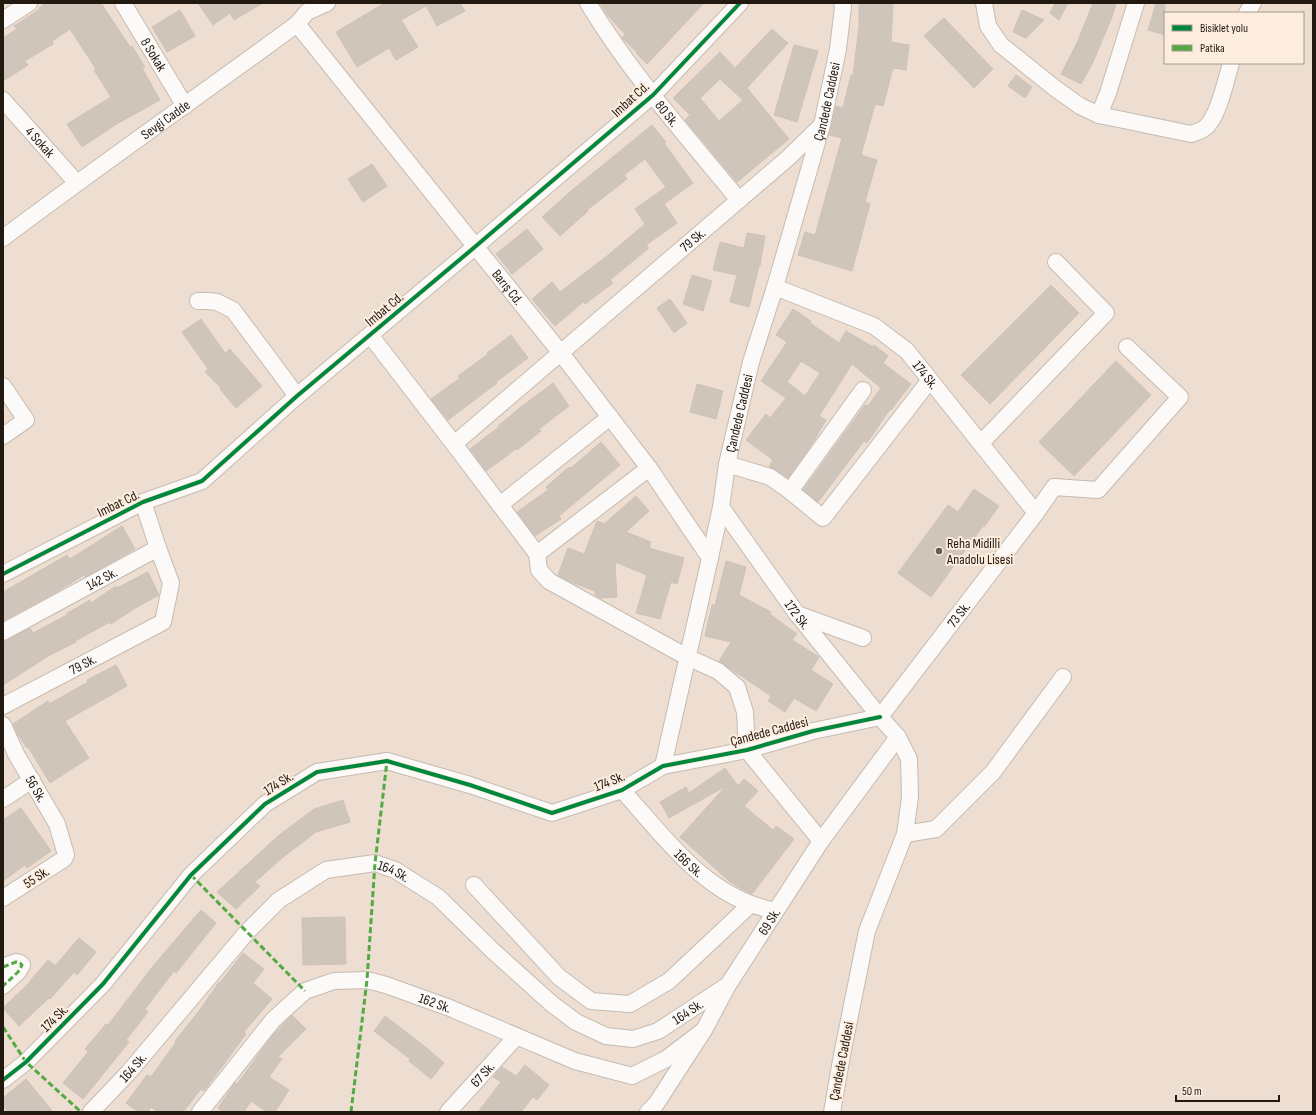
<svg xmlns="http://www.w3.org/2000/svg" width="1316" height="1115" font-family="'Sofia Sans Condensed',sans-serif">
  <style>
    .building { fill: #d0c5ba; stroke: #cec2b9; fill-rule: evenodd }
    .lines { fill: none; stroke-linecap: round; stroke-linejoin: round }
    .minor-casing { stroke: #c6bbb1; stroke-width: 18 }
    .minor { stroke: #fcfaf8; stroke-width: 16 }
    .quiet { stroke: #53a942; stroke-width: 3; stroke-dasharray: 6 3; stroke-linecap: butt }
    .cycleway-casing { stroke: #fdeddf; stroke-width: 6 }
    .cycleway { stroke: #00873e; stroke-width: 4 }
    .poi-dot { fill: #695e54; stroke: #fdeddf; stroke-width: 1.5 }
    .labels { text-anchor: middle; stroke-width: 4; stroke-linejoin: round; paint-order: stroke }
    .street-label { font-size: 14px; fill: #221910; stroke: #fdeddf }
    .poi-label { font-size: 14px; fill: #221910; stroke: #fdeddf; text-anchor: start }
  </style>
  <rect width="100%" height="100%" fill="#edded1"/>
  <path class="building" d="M46,3H101L130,47L132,46L145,67L142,68L160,100L115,125L82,147L67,124L111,97L94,70L96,69L70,29L52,41L53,44L25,61L28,65L3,81V38L17,29L14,26L40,9L39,8Z
    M198,3H263L234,20L230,13L213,25Z
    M385,3H460L465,11L437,26L426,6L401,20L418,47L396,60L389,48L357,67L336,32Z
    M600,3H704L647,64L636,53L637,52L622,38L625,34L608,16Z
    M859,3L893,4L891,42L909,45L906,70L893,68L883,106L875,104L861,155L877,160L865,202L870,204L852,271L798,255L805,232L815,235L842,138L829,135L836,106L843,108L851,75L853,76L859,26Z
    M1055,3H1068L1059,20L1050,13Z
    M1093,3H1116L1112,17L1093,62L1081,84L1061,74L1077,43Z
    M1156,3H1165V35L1148,30Z
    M180,10L195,36L167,52L152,27Z
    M1022,10L1044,20L1026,38L1013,32Z
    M944,18L993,69L974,88L924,36Z
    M772,29L788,43L747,88L789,139L737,182L685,120L690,115L673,98L720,52L735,68ZM720,79L743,100L719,121L700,98Z
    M794,45L818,51L797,122L774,115Z
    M1016,75L1032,87L1025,98L1008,86Z
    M652,125L666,142L664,143L693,183L664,204L677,223L646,245L649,248L610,280L613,283L585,304L583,302L555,326L532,299L552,282L560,292L607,256L645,224L635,209L666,187L645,159L624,175L627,179L587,210L588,211L560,236L542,217L571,191Z
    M372,164L387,186L363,202L348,179Z
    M527,229L543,249L512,274L496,254Z
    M747,233L765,236L760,266H759L749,307L730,302L737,275L713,270L720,242L744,248Z
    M692,275L712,281L703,311L683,304Z
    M1051,285L1079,313L990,404L961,375Z
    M670,299L687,323L674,333L657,308Z
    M793,309L811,321L810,323L839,343L846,331L873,347L874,345L888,356L883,363L911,384L891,410L890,409L867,443L864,441L818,502L803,490L865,405L868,406L881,388L852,364L819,416L826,420L812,444L788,478L775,469L769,467L773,460L746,440L766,414L770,418L786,398L761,381L787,342L776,335ZM801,361L820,373L805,396L787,382Z
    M201,319L225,353L230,349L262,386L236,408L220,389L221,388L205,372L208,369L182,332Z
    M511,335L528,358L496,382L497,383L448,420L431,399L460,378L458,376L488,354L487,353Z
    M1116,361L1151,395L1074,476L1039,442Z
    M553,383L569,406L539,429L541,431L517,450L516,449L486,471L470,449L499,427L498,426L521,407Z
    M697,384L723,391L716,419L690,412Z
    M601,442L620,465L559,516L561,519L535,536L517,512L548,490L546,487L569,467L571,468Z
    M974,489L999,506L984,527L983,526L931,597L898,573L948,505L958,512Z
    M636,496L649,511L626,532L651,542L649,548L684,558L677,584L671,582L660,619L636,613L647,575L615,562L617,597L600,598L595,595V591L571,582L558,575L568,548L584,554L597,521L604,524Z
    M122,526L135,549L85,577L84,575L53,594L3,621V592L67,555L70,559Z
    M726,561L746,567L739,595L771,612L770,614L797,634L792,640L819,657L811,670L833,684L816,711L794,698L785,712L768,701L771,696L719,661L731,642L705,636L712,605H715Z
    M148,572L159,595L137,607L111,624L110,622L75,641L76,642L50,655L3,685V641L8,640L30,628L33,633L67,615L66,614L90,600L91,603L116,586L117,588Z
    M116,665L127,686L65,721L89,758L50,783L28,747L27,748L17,733L13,724L48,701L49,704L88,682L87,680Z
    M725,768L738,786L744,779L758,791L744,806L773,830L776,826L794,839L752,894L738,887L728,880L680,837L726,786L669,818L660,802L686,787L689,793Z
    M343,800L350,822L316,832L282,858L255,882L260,886L236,909L217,892L278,836L314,809Z
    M21,808L51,851L27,868L25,865L3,881V820Z
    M201,910L216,923L176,973L174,971L145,1009L148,1012L126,1040L129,1042L83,1099L63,1083L88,1052L85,1049L106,1024L108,1025L153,966Z
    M345,917L346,964L303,965L302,918Z
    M79,938L96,952L77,975L74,972L50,999L49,998L19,1026L3,1008L30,982V981L48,960L55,966Z
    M243,953L264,969L253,983L272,999L244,1032L246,1034L204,1091L201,1089L183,1112H158L151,1107L148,1112H138L126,1103L147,1075L151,1077L176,1042L175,1041L199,1011L219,982L220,983Z
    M292,1015L306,1029L278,1057L282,1059L269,1077L289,1090L275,1112H267L251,1101L244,1112H223L218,1108L235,1083L237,1084L273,1035Z
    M385,1016L423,1045L444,1063L431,1079L409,1061L410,1059L374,1031Z
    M525,1065L549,1085L537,1100L533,1097L521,1112H478L501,1082L493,1077L502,1067L516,1076Z
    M26,1079L53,1112H8L3,1106V1098Z"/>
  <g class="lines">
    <g class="minor-casing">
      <g id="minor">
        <path id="s1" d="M123,3L185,106"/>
        <path id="s2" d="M588,3C631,74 687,137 739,200"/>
        <path d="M984,3L988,26L1001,45L1056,89L1080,106L1099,115L1108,93L1136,3"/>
        <path d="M1247,13L1253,3"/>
        <path d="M3,20L29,3"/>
        <path id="s3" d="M297,24L560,352L649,468L710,558"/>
        <path id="s4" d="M3,100L77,183"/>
        <path d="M1099,115L1191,134C1198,132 1204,130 1208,125C1219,113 1226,80 1231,63"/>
        <path id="s5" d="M3,238C100,165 199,96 297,24L307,12L327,3"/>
        <path id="s6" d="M775,287L874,326L907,351L1036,513"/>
        <path d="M198,301H208L217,302L233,310L297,396"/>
        <path d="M370,335L454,444L537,554L539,570L549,581L687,657L718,671L737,687L745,712L747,750L821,841"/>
        <path d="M3,386L26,420L3,436"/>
        <path d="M981,443L1106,313L1056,262"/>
        <path id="s7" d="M454,444L739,200L788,158L821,126"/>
        <path d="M727,464L770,477L790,491L823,518L930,380"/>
        <path d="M790,491L863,390"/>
        <path d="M500,505L610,417"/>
        <path id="s8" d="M721,507L797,614L880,717L898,737L909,759L910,797L905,834L867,931L842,1055L832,1112"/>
        <path d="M537,554L649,468"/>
        <path d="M3,574L143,502L202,481L297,396L476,246L653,95L740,3"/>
        <path d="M797,614L863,638"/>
        <path id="s9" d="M3,632L158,548L143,502"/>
        <path id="s10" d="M3,706L163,622L171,583L158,548"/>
        <path id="s11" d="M880,717L1036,513L1054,487L1098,490L1180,397L1127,347"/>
        <path id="s12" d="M3,725L16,754L57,824L66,855L64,859L3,898"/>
        <path id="s13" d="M663,766L710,558L721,507L727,464L751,362L775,287L822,125L838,49L843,7L842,3"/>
        <path id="s14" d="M622,790C660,832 697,884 751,904C759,907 767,909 775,911"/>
        <path d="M3,799L32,780"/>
        <path d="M905,834L936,829L993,772L1063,677"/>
        <path d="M474,885L559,977L591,1001L630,1004L669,981L751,904"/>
        <path d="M3,967L16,962L20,963L22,965L18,972L3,986"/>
        <path d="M3,1080L26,1062L103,984L191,875L265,804L317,772L387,761L470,785L552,813L622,790L663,766L747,750L813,731L880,717"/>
        <path id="s15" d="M91,1112L129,1072L247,932L279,900L326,870L375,863L395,870L438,897L492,950L552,1004L576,1022L606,1036L633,1039L658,1031L728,985"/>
        <path id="s16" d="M200,1112L273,1020L305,991L334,981L367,980L386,985L450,1008L575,1061L632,1076L666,1059L704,1030"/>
        <path id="s17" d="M448,1112L516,1037"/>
        <path id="s18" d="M648,1112L656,1104L704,1030L728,985L821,841L898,737"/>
      </g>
    </g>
    <use href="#minor" class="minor"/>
    <path class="quiet" d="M191,875L305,991
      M3,967L16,962L20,963L22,965L18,972L3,986
      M3,1027L26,1062L81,1112
      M351,1112L367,980L375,863L387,761"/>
    <g class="cycleway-casing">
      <path id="cycleway" d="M3,574L143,502L202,481L297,396L476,246L653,95L740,3
        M3,1080L26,1062L103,984L191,875L265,804L317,772L387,761L470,785L552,813L622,790L663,766L747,750L813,731L880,717"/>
    </g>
    <use href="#cycleway" class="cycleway"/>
  </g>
  <circle class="poi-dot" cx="939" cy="551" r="4"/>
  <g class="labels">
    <g class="street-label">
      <text dy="5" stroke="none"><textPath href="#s1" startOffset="60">8 Sokak</textPath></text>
      <text transform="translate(630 99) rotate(-42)" y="5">Imbat Cd.</text>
      <text dy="5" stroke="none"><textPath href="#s13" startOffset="685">Çandede Caddesi</textPath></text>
      <text dy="5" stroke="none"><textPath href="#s2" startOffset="136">80 Sk.</textPath></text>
      <text dy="5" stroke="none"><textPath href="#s5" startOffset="201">Sevgi Cadde</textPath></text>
      <text dy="5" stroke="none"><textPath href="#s4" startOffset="56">4 Sokak</textPath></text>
      <text dy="5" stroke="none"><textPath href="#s7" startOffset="314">79 Sk.</textPath></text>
      <text dy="5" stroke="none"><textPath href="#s3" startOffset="337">Barış Cd.</textPath></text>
      <text transform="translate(384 309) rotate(-40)" y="5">Imbat Cd.</text>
      <text dy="5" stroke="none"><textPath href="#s6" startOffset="178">174 Sk.</textPath></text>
      <text dy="5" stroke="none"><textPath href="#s13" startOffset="361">Çandede Caddesi</textPath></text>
      <text transform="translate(118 503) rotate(-26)" y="5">Imbat Cd.</text>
      <text dy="5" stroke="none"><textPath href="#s9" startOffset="112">142 Sk.</textPath></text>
      <text dy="5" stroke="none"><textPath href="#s8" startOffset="132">172 Sk.</textPath></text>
      <text dy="5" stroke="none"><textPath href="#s11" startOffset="129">73 Sk.</textPath></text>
      <text dy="5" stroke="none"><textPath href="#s10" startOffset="90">79 Sk.</textPath></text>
      <text transform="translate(769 731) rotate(-15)" y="5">Çandede Caddesi</text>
      <text transform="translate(609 781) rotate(-22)" y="5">174 Sk.</text>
      <text transform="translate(278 783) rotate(-32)" y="5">174 Sk.</text>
      <text dy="5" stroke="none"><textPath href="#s12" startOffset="72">56 Sk.</textPath></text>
      <text dy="5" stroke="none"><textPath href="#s14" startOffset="99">166 Sk.</textPath></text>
      <text dy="5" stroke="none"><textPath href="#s15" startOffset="409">164 Sk.</textPath></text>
      <text transform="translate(36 877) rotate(-33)" y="5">55 Sk.</text>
      <text dy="5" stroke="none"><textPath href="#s18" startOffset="226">69 Sk.</textPath></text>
      <text dy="5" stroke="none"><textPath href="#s16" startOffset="296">162 Sk.</textPath></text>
      <text dy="5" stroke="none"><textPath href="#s15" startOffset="769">164 Sk.</textPath></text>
      <text transform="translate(54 1018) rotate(-45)" y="5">174 Sk.</text>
      <text transform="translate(841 1061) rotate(-79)" y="5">Çandede Caddesi</text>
      <text dy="5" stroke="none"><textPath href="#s15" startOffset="61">164 Sk.</textPath></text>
      <text dy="5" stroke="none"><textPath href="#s17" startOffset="51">67 Sk.</textPath></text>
    </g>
    <g class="poi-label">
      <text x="947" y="548">Reha Midilli<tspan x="947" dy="16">Anadolu Lisesi</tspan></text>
    </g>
  </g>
  <rect width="1316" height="1115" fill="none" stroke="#221910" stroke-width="8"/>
  <rect x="1164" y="12" width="140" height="52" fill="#fdeddf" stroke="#a5988c"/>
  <rect x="1172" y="25" width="20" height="6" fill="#00873e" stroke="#a5988c"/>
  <text x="1200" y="32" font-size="12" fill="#221910">Bisiklet yolu</text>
  <rect x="1172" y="45" width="20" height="6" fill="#53a942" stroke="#a5988c"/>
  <text x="1200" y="52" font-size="12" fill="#221910">Patika</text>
  <path d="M1176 1095v6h103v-6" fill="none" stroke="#221910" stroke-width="2"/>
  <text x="1182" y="1095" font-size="12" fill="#221910" stroke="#fdeddf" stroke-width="3" paint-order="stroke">50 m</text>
</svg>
